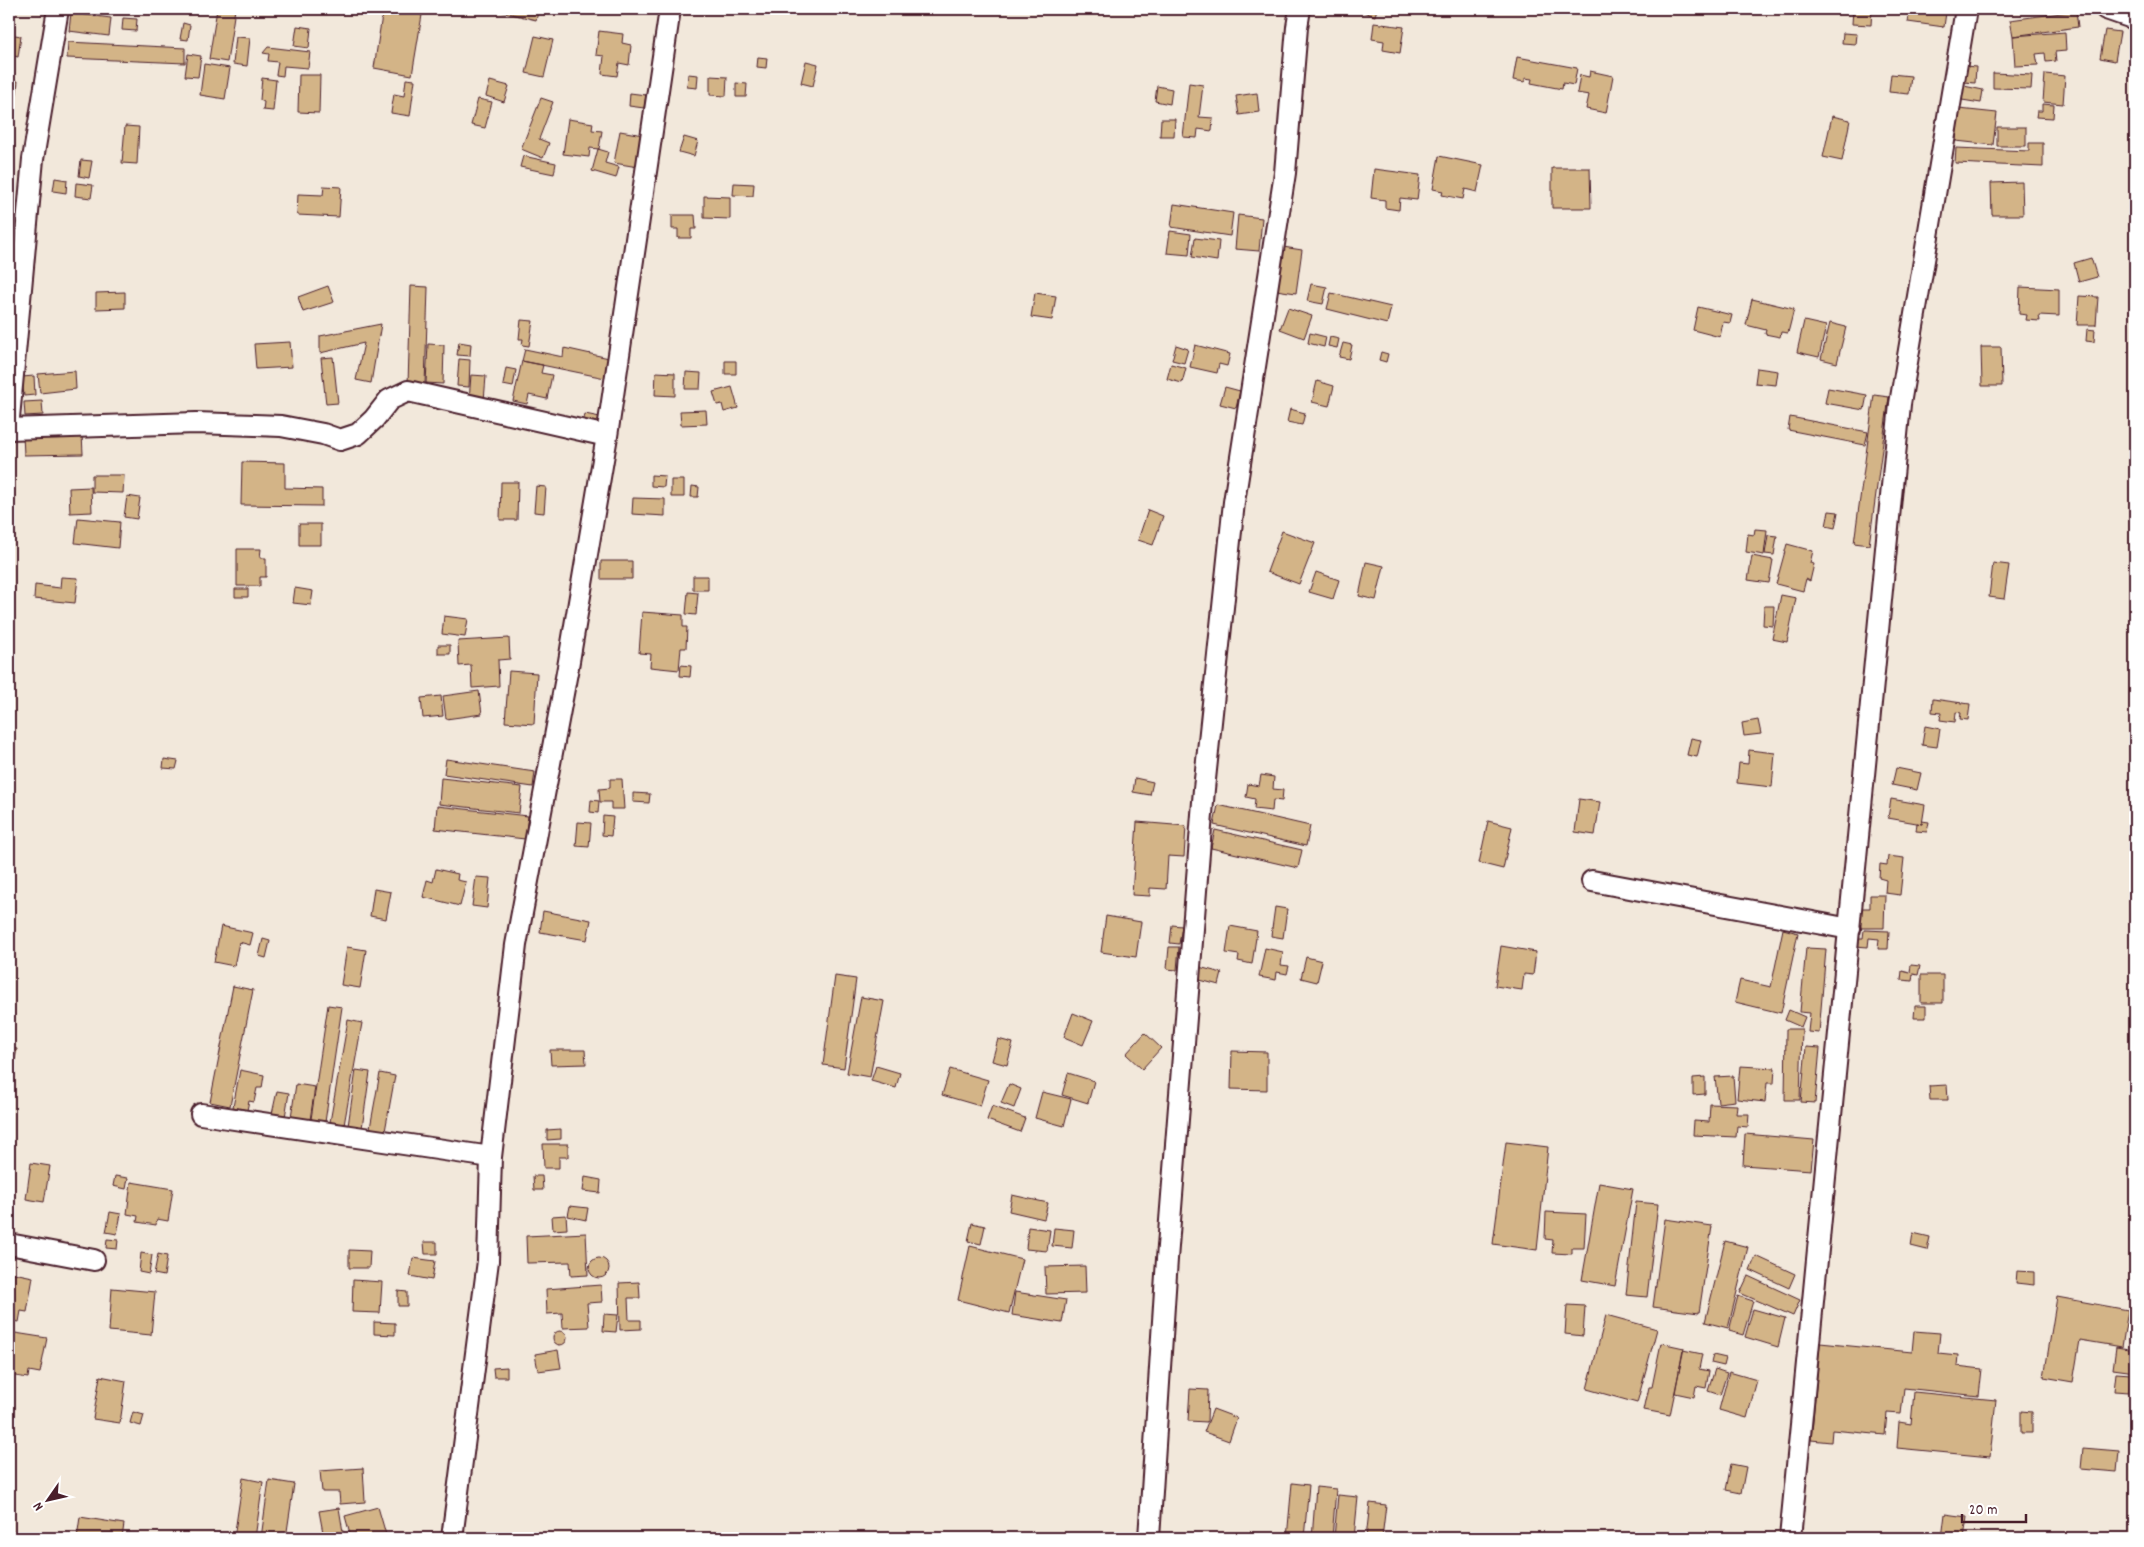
<svg xmlns="http://www.w3.org/2000/svg" width="2144" height="1547" font-family="Dekko,sans-serif">
  <style>
    .building { fill: #d3b487; stroke: #4a1f2b }
    .lines { fill: none; stroke-linecap: round; stroke-linejoin: round }
    .street-casing { stroke: #4a1f2b; stroke-width: 24 }
    .street { stroke: #fff; stroke-width: 20 }
  </style>
  <rect width="100%" height="100%" fill="#f2e8db"/>
  <filter id="ink" filterUnits="userSpaceOnUse"><feTurbulence type="fractalNoise" baseFrequency=".02" numOctaves="2"/><feDisplacementMap in="SourceGraphic" scale="10" xChannelSelector="R" yChannelSelector="G"/><feConvolveMatrix kernelMatrix="1 2 1 2 8 2 1 2 1" color-interpolation-filters="sRGB"/></filter>
  <g filter="url(#ink)">
    <path class="building" d="M217,9H235L227,62L209,59Z
      M383,9L422,15L412,75L374,68Z
      M491,9H539L536,20Z
      M1363,9H1377L1375,16L1363,12Z
      M1853,9H1872L1871,25L1852,24Z
      M1910,9L1946,12L1944,27L1908,22Z
      M2076,11L2078,27L2013,36L2010,20Z
      M71,13L111,18L109,36L69,31Z
      M123,18L137,19L136,31L122,30Z
      M183,23L190,25L188,40L180,39Z
      M1374,23L1404,27L1400,53L1383,50L1384,41L1372,39Z
      M297,26L311,28L309,48L294,46Z
      M2105,30L2120,32L2115,61L2100,58Z
      M599,31L623,34L622,43L631,45L629,65L619,63L617,76L602,74L604,56L596,55Z
      M2065,32L2066,51L2055,52L2056,61L2046,62L2045,53L2036,54L2038,65L2015,66L2013,36Z
      M1843,33L1857,34L1856,44L1842,43Z
      M9,34L21,36L18,57L9,55Z
      M535,36L553,40L544,77L526,73Z
      M236,37L250,38L247,66L233,64Z
      M68,42L185,48V63L67,58Z
      M268,47L310,52L308,68L284,66L283,76L276,75L278,62L268,61L269,54L263,53Z
      M188,54L201,56L198,77L185,76Z
      M758,57L767,58L766,68L757,67Z
      M1517,57L1577,68L1574,85L1563,83L1562,89L1531,83L1532,79L1525,78V82L1513,80Z
      M806,61L818,64L813,86L801,83Z
      M204,64L230,68L225,99L200,95Z
      M1965,66L1976,67L1975,83L1964,82Z
      M1590,71L1613,76L1606,113L1586,109L1589,95L1577,93L1580,75L1589,77Z
      M1993,73L2032,75L2031,89L1993,88Z
      M688,74L698,75L697,88L687,87Z
      M1891,74L1911,76L1909,94L1889,92Z
      M2045,74L2065,76L2063,104L2043,102Z
      M299,75H320L319,113L298,112Z
      M710,76L727,77L726,96L710,95Z
      M262,78L276,80L273,111L263,110L264,102L260,100Z
      M406,79L415,80L410,116L391,113L394,94L404,96Z
      M9,81H18L14,121H9Z
      M490,81L509,86L504,102L486,96Z
      M736,83L747,84L746,97H736Z
      M1189,83L1203,85L1199,117L1213,118L1212,131L1198,129L1197,138L1183,137Z
      M1157,86L1172,89L1170,104L1155,101Z
      M1964,86L1983,90L1981,103L1962,100Z
      M630,93L646,95L644,108L629,106Z
      M1257,93L1259,112L1239,115L1236,96Z
      M541,98L553,102L539,139L549,143L543,158L521,149Z
      M478,99L492,102L485,128L471,125Z
      M2042,104L2054,105L2053,118L2036,117L2037,111H2042Z
      M1959,109L1997,113L1993,145L1956,141Z
      M1832,116L1850,120L1842,161L1823,157Z
      M568,119L593,123L592,130L602,131L599,149L590,148L589,157L563,154Z
      M1161,119H1175L1174,136H1160Z
      M125,126L139,127L137,164L122,163Z
      M1997,127H2026V146H1997Z
      M620,131L643,135L638,167L614,163Z
      M684,137L698,141L694,156L679,152Z
      M2029,143H2043V167L1955,163L1956,148L2029,151Z
      M598,149L608,152L605,163L619,167L616,178L592,171Z
      M523,156L556,163L554,174L520,167Z
      M1439,156L1483,165L1477,192L1465,189L1463,199L1442,195L1443,191L1433,189Z
      M81,160L92,161L89,178L79,176Z
      M1552,168H1590L1591,208H1552Z
      M1374,169L1420,175L1417,200L1400,198L1399,210L1385,208V200L1371,198Z
      M55,178L67,180L66,193L53,191Z
      M2022,182L2023,215H1992L1991,183Z
      M76,183L93,185L91,198L75,196Z
      M734,183L754,184L753,196L733,195Z
      M324,186L341,187L339,217L297,215L298,194L323,195Z
      M704,196L730,197V219L704,218Z
      M1174,204L1233,213L1230,236L1171,227Z
      M672,215H695L696,229H691V238H678V229H672Z
      M1238,215L1262,218L1259,251L1235,249Z
      M1170,231L1191,234L1189,255L1167,253Z
      M1195,238L1219,241L1217,261L1192,257Z
      M1283,247L1302,250L1296,293L1276,290Z
      M2091,258L2097,277L2079,282L2074,263Z
      M1311,284L1327,287L1323,304L1307,301Z
      M328,286L334,302L303,312L298,297Z
      M411,286L428,287L425,385L408,384Z
      M2020,287L2059,289V316L2039,315L2040,321L2026,320L2027,315L2019,314Z
      M125,292V308L96,309V293Z
      M1035,293L1056,296L1052,320L1031,317Z
      M1331,293L1391,307L1387,324L1327,309Z
      M2079,296L2098,297L2096,325H2077Z
      M1752,299L1794,309L1788,333L1781,332L1780,337L1765,334L1766,330L1746,325Z
      M1698,307L1732,315L1730,323L1723,322L1720,337L1693,330Z
      M1288,308L1312,316L1304,338L1280,329Z
      M521,320L533,321L529,346L522,345L523,339H519Z
      M1804,321L1826,326L1819,357L1797,352Z
      M1830,323L1846,327L1837,363L1821,359Z
      M381,324L371,383L356,380L364,343L320,353V336Z
      M2087,329L2095,330L2094,342L2086,341Z
      M1310,333L1326,337L1324,347L1308,343Z
      M1330,337L1339,339L1337,348L1328,346Z
      M290,342L292,367L256,369L254,344Z
      M459,342L471,344L470,356L457,355Z
      M1343,343L1352,345L1349,359L1339,357Z
      M428,344L444,345L443,384L426,383Z
      M1176,345L1188,349L1184,363L1172,360Z
      M1195,345L1230,354L1227,366L1219,364L1217,373L1190,367Z
      M1981,347H2001L2002,386H1982Z
      M564,348L609,358L605,378L522,361L525,349L563,357Z
      M1381,352L1388,354L1386,362L1379,360Z
      M333,357L338,403L326,404L321,358Z
      M459,359L470,360L469,387L457,386Z
      M522,361L543,365L541,373L552,375L547,399L529,395L527,404L513,401Z
      M725,361H736V374H725Z
      M1171,364L1186,368L1182,383L1167,379Z
      M506,368L516,370L513,387L503,385Z
      M1757,368L1778,371L1776,385L1755,383Z
      M75,371L76,389L40,393L38,374Z
      M656,372L675,373V396L655,395Z
      M686,372L701,373L700,389H685Z
      M471,375L486,376L484,401L469,400Z
      M34,376L35,395L24,396L22,377Z
      M1317,381L1334,386L1329,406L1312,402Z
      M732,387L738,408L724,412L722,404L717,405L713,392Z
      M1225,387L1240,391L1236,408L1220,404Z
      M1828,388L1867,395L1864,410L1825,403Z
      M1874,395L1889,397L1869,545L1854,543Z
      M42,401L43,415L25,416L24,402Z
      M1290,409L1305,413L1302,425L1287,422Z
      M706,410L707,424L681,425L680,411Z
      M585,414L600,417L597,431L582,428Z
      M1790,417L1868,432L1865,445L1788,430Z
      M82,434L83,454L24,455L23,435Z
      M242,462L285,463V488L322,489V506L241,505Z
      M92,475H124L123,493L92,492Z
      M651,475L665,476L664,487L651,486Z
      M671,480H684V497H671Z
      M501,482H518L517,520H500Z
      M536,486L546,487L544,513L534,512Z
      M692,486L699,487L698,497H691Z
      M91,487L92,512L70,513L69,488Z
      M127,496L140,498L137,519L124,517Z
      M633,498L665,499V516L632,514Z
      M1148,510L1163,516L1153,545L1138,540Z
      M1829,511L1838,512L1835,528L1826,526Z
      M78,518L120,522L118,548L75,543Z
      M299,524H321V545H299Z
      M1755,529L1767,530L1764,555L1746,552L1748,534L1754,535Z
      M1282,531L1315,543L1299,584L1267,572Z
      M1768,535L1777,536L1774,555L1765,554Z
      M1787,544L1813,551L1810,563L1814,564L1810,581L1806,579L1803,591L1776,584Z
      M237,549H261L260,558H266V577H260V586H237Z
      M1752,556L1773,560L1769,583L1748,580Z
      M601,561H632V579H601Z
      M1366,562L1384,566L1376,600L1359,596Z
      M1993,563L2009,565L2004,599L1989,597Z
      M1316,572L1339,580L1333,599L1309,592Z
      M693,576H708V590H693Z
      M61,577L78,578L75,603L34,599L35,585L60,588Z
      M295,588L313,591L311,605L293,603Z
      M235,589H248V597H235Z
      M688,592L698,593L696,615L686,614Z
      M1781,595L1796,598L1787,642L1772,639Z
      M1764,606H1774L1773,626L1763,625Z
      M642,612L683,615V627H687L686,648H681L679,670L650,667L651,654L639,653Z
      M444,616L468,619L465,637L442,634Z
      M509,638L510,659L498,660L499,686L472,688L471,665L459,666L458,641Z
      M438,645H450V654H438Z
      M681,665L691,666L690,677L680,676Z
      M509,671L537,673L534,724L505,722Z
      M479,691L482,714L446,719L443,696Z
      M441,696L443,716L423,718L421,698Z
      M1933,699L1970,704L1968,720L1960,719L1961,713L1956,712L1955,722L1940,720L1941,713L1932,712Z
      M1758,720L1761,734L1744,736L1742,723Z
      M1925,726L1940,729L1937,747L1922,745Z
      M1691,738L1701,740L1697,757L1687,755Z
      M1749,750L1775,753L1772,787L1737,783L1739,763L1748,764Z
      M164,759L178,761L176,769L163,768Z
      M446,759L535,772L533,787L444,774Z
      M1896,768L1921,773L1917,790L1892,785Z
      M1261,775L1274,777L1273,789L1283,790L1282,801L1273,800L1272,811L1254,809L1255,799L1246,797L1248,784L1259,786Z
      M441,778L522,787L519,813L439,804Z
      M1135,778L1153,782L1150,795L1133,792Z
      M610,779H622L624,809H611V802H600L599,789L610,788Z
      M633,793L650,794L649,803L633,802Z
      M1579,799L1600,802L1595,835L1575,832Z
      M1891,799L1925,805L1922,824L1888,818Z
      M591,800L599,801L598,813L590,812Z
      M1218,805L1310,826L1306,846L1214,825Z
      M437,806L528,816L525,839L435,829Z
      M603,816L613,817L611,836L602,835Z
      M1488,821L1512,827L1503,869L1479,863Z
      M1922,821L1929,822L1927,832L1916,831L1917,823L1922,824Z
      M578,822L591,823L589,847L576,846Z
      M1137,822L1186,826L1184,857L1168,856L1166,889L1150,888V896L1132,895Z
      M1215,830L1302,850L1298,868L1211,848Z
      M1888,856L1904,858L1900,895L1885,893L1886,880L1879,878L1880,864L1887,865Z
      M436,869L458,874L457,880L466,882L460,906L423,897L427,880L433,882Z
      M476,877L490,878L487,908L472,906Z
      M374,889L391,892L386,919L370,916Z
      M1870,895H1885L1884,928H1860L1861,908H1870Z
      M1275,907L1287,909L1283,938L1271,936Z
      M543,911L591,920L587,940L540,932Z
      M1106,916L1141,922L1136,957L1101,952Z
      M1172,925L1182,926L1179,944L1170,943Z
      M221,926L253,933L250,945L239,942L234,966L214,962Z
      M1230,926L1257,931L1252,964L1238,961L1239,955L1226,953Z
      M1783,929L1798,933L1781,1013L1735,1002L1740,980L1771,987Z
      M1864,930L1889,931L1888,949H1878L1879,939L1869,938L1868,947L1855,946V938H1863Z
      M263,939L270,941L266,958L259,956Z
      M1501,946L1536,952L1533,975L1524,974L1522,990L1495,986Z
      M347,947L366,950L360,988L341,985Z
      M1169,947H1179L1177,970L1167,969Z
      M1265,948L1283,952L1281,965L1289,966L1287,974L1277,972L1276,980L1259,977Z
      M1806,948L1826,949L1819,1033L1808,1032L1810,1013L1800,1012Z
      M1306,957L1322,961L1317,982L1301,978Z
      M1911,965L1920,966L1918,975L1913,974L1912,981L1901,980L1902,971L1910,973Z
      M1199,967L1222,973L1219,985L1196,979Z
      M1921,975H1943V1003H1921Z
      M835,976L856,979L844,1068L823,1065Z
      M233,986L253,990L230,1106L210,1102Z
      M861,997L884,1001L870,1077L847,1073Z
      M328,1005L342,1007L325,1122L311,1119Z
      M1915,1006H1926V1018H1914Z
      M1789,1010L1805,1017L1801,1027L1785,1020Z
      M1073,1013L1093,1021L1083,1045L1064,1037Z
      M348,1020L362,1023L344,1125L330,1122Z
      M1786,1029H1802L1800,1100H1785Z
      M1145,1033L1161,1048L1142,1069L1126,1054Z
      M998,1039L1013,1043L1007,1065L992,1061Z
      M9,1047L17,1049L13,1068L9,1067Z
      M1806,1047L1820,1048L1815,1103L1801,1102Z
      M550,1050H585L586,1064L551,1065Z
      M1232,1051L1267,1052V1090L1231,1089Z
      M876,1066L900,1073L896,1088L871,1081Z
      M1740,1066L1775,1068L1774,1083H1767L1765,1102L1737,1099Z
      M950,1069L988,1080L980,1106L942,1095Z
      M240,1070L264,1075L262,1088H257L254,1102L249,1101L247,1110L233,1107Z
      M356,1070L370,1072L362,1128L348,1126Z
      M380,1073L395,1076L385,1131L370,1128Z
      M1068,1073L1094,1081L1088,1103L1062,1095Z
      M1733,1076L1735,1101L1718,1103L1715,1077Z
      M1705,1077V1094L1693,1095V1078Z
      M296,1084L315,1087L310,1120L291,1117Z
      M1009,1084L1021,1089L1014,1108L1001,1103Z
      M1947,1085L1948,1100H1930L1929,1086Z
      M277,1091L289,1093L285,1117L272,1114Z
      M1042,1092L1071,1099L1064,1126L1035,1118Z
      M1710,1104L1737,1105L1736,1114H1749L1748,1127L1737,1126L1736,1137L1693,1135L1694,1121L1709,1122Z
      M992,1106L1025,1118L1020,1132L987,1120Z
      M561,1129V1139L547,1140V1130Z
      M1745,1134L1814,1140L1811,1170L1743,1165Z
      M9,1137L12,1138L11,1161H9Z
      M1506,1142L1548,1147L1537,1250L1493,1244Z
      M543,1144H568V1157H559V1168H544Z
      M31,1163L50,1166L44,1202L26,1199Z
      M115,1176L128,1178L126,1189L113,1186Z
      M533,1176H542L543,1190H534Z
      M585,1177L601,1180L600,1193L583,1191Z
      M131,1182L173,1189L168,1221L157,1219L156,1225L137,1222L138,1216L127,1214Z
      M1599,1183L1633,1189L1615,1286L1582,1280Z
      M1012,1195L1048,1203L1044,1219L1009,1211Z
      M1636,1202L1658,1204L1647,1297L1626,1295Z
      M570,1206L588,1208L586,1220L568,1216Z
      M110,1212L121,1214L117,1234L106,1232Z
      M1546,1212L1586,1214L1584,1248H1572V1254L1552,1253L1553,1240L1545,1239Z
      M566,1215L567,1229L553,1230L552,1216Z
      M1665,1219L1712,1226L1699,1313L1653,1307Z
      M972,1223L985,1226L981,1244L968,1241Z
      M1028,1227L1050,1230L1047,1251L1026,1249Z
      M1054,1228L1074,1230L1072,1248L1052,1246Z
      M586,1233L588,1275L571,1276L570,1262L527,1263L526,1236Z
      M1913,1233L1930,1237L1927,1250L1911,1246Z
      M107,1239L118,1240L117,1249L106,1248Z
      M1725,1241L1748,1247L1728,1328L1705,1322Z
      M424,1242H437V1254H425Z
      M970,1246L1022,1259L1009,1313L958,1300Z
      M349,1250L370,1251L369,1268H349Z
      M141,1253L152,1255L149,1274L139,1272Z
      M158,1254L167,1256L164,1276L154,1274Z
      M1756,1256L1795,1274L1789,1288L1750,1270Z
      M413,1258L435,1261L432,1280L410,1276Z
      M589 1268a10 10 0 1 1 20 0a10 10 0 1 1-20 0Z
      M1085,1266L1086,1293L1046,1294L1045,1267Z
      M2017,1271L2034,1272V1285L2016,1283Z
      M9,1272L33,1277L27,1312L21,1311L19,1322L9,1320Z
      M1748,1276L1800,1300L1793,1316L1740,1293Z
      M353,1280L382,1282L380,1313L352,1312Z
      M639,1282L640,1298H628L629,1320H641V1329L620,1330L619,1283Z
      M601,1285L602,1302L587,1303L589,1327L563,1328L562,1313L547,1314L546,1289Z
      M112,1288L155,1292L151,1335L109,1331Z
      M398,1291L407,1292V1306H398Z
      M1015,1292L1066,1300L1062,1323L1012,1315Z
      M1738,1296L1753,1301L1743,1335L1729,1331Z
      M2057,1297L2128,1310L2122,1347L2080,1340L2073,1382L2044,1377Z
      M1567,1305L1585,1306L1583,1336L1565,1334Z
      M1753,1309L1785,1318L1778,1347L1745,1337Z
      M604,1314L618,1315L616,1332L603,1331Z
      M1606,1315L1657,1329L1637,1403L1587,1389Z
      M2132,1315H2135V1347H2130Z
      M374,1322L395,1323V1335L374,1334Z
      M553 1338a7 7 0 1 1 14 0a7 7 0 1 1-14 0Z
      M1914,1331L1940,1333L1938,1353L1958,1355L1957,1366L1982,1369L1979,1396L1904,1388L1901,1414L1887,1413L1885,1435L1832,1430L1831,1442L1811,1440L1820,1343L1912,1352Z
      M9,1332L47,1338L40,1373L29,1371L28,1378L9,1375Z
      M1661,1343L1684,1348L1670,1415L1644,1410L1649,1387H1652Z
      M2116,1347L2135,1350V1372L2113,1369Z
      M558,1350L561,1368L538,1371L535,1354Z
      M1683,1350L1702,1354L1699,1369L1709,1371L1706,1388L1696,1386L1694,1397L1675,1393Z
      M1713,1355L1726,1358L1724,1366L1711,1363Z
      M507,1367V1377H494L493,1368Z
      M1715,1369L1727,1373L1720,1395L1708,1391Z
      M1729,1372L1757,1380L1747,1418L1719,1410Z
      M2116,1373L2131,1374L2129,1392L2114,1391Z
      M100,1376L126,1381L120,1423L93,1419Z
      M1190,1389L1208,1390L1207,1422L1188,1421Z
      M1914,1392L1996,1400L1990,1457L1897,1448L1899,1422L1911,1424Z
      M1213,1409L1237,1418L1229,1441L1204,1432Z
      M2021,1411L2032,1412V1433H2021Z
      M133,1412L144,1415L141,1426L130,1423Z
      M2083,1448L2119,1451L2117,1472L2081,1469Z
      M1731,1464L1746,1467L1741,1493L1726,1490Z
      M363,1468L365,1502L340,1504L339,1492H322L320,1471Z
      M243,1478L263,1482L255,1538H234Z
      M269,1480L294,1484L286,1538H261Z
      M1292,1483L1309,1485L1304,1538H1287Z
      M1316,1487L1336,1489L1332,1538H1312Z
      M1338,1495L1358,1497L1354,1538H1334Z
      M1370,1503L1386,1505L1382,1538H1366Z
      M378,1507L387,1538H351L345,1516Z
      M339,1508L344,1538H324L319,1511Z
      M1945,1514L1967,1517L1964,1538H1942Z
      M80,1517L124,1524L122,1538H77Z"/>
    <g class="lines">
      <g class="street-casing">
        <path id="street" d="M2106,9L2135,19
          M9,418L33,159L58,9
          M9,429L196,423L281,426L323,434L340,440L358,434L374,419L389,400L408,391L607,436
          M1592,881L1850,929
          M201,1114L491,1157
          M9,1244L94,1260
          M452,1538L488,1261L491,1157L516,945L568,667L607,436L670,9
          M1149,1538L1167,1259L1204,789L1234,502L1285,173L1297,27L1300,9
          M1790,1538L1900,404L1966,9"/>
      </g>
      <use href="#street" class="street"/>
    </g>
  </g>
  <rect width="2144" height="1547" fill="none" stroke="#fff" stroke-width="30"/>
  <rect x="15" y="15" width="2114" height="1517" fill="none" stroke="#4a1f2b" stroke-width="2" filter="url(#ink)"/>
  <g transform="translate(48 1500) rotate(236)" stroke="#ffffff" stroke-width="4" paint-order="stroke">
  <path d="M0-4L9 19L0 12L-9 19Z" fill="#4a1f2b"/>
  <text y="-8" font-size="14" font-weight="bold" text-anchor="middle" fill="#4a1f2b">N</text>
  </g>
  <path d="M1962 1514v8h64v-8" fill="none" stroke="#4a1f2b" stroke-width="2.5"/>
  <text x="1969" y="1514" font-size="15" fill="#4a1f2b" stroke="#ffffff" stroke-width="4" paint-order="stroke">20 m</text>
</svg>
